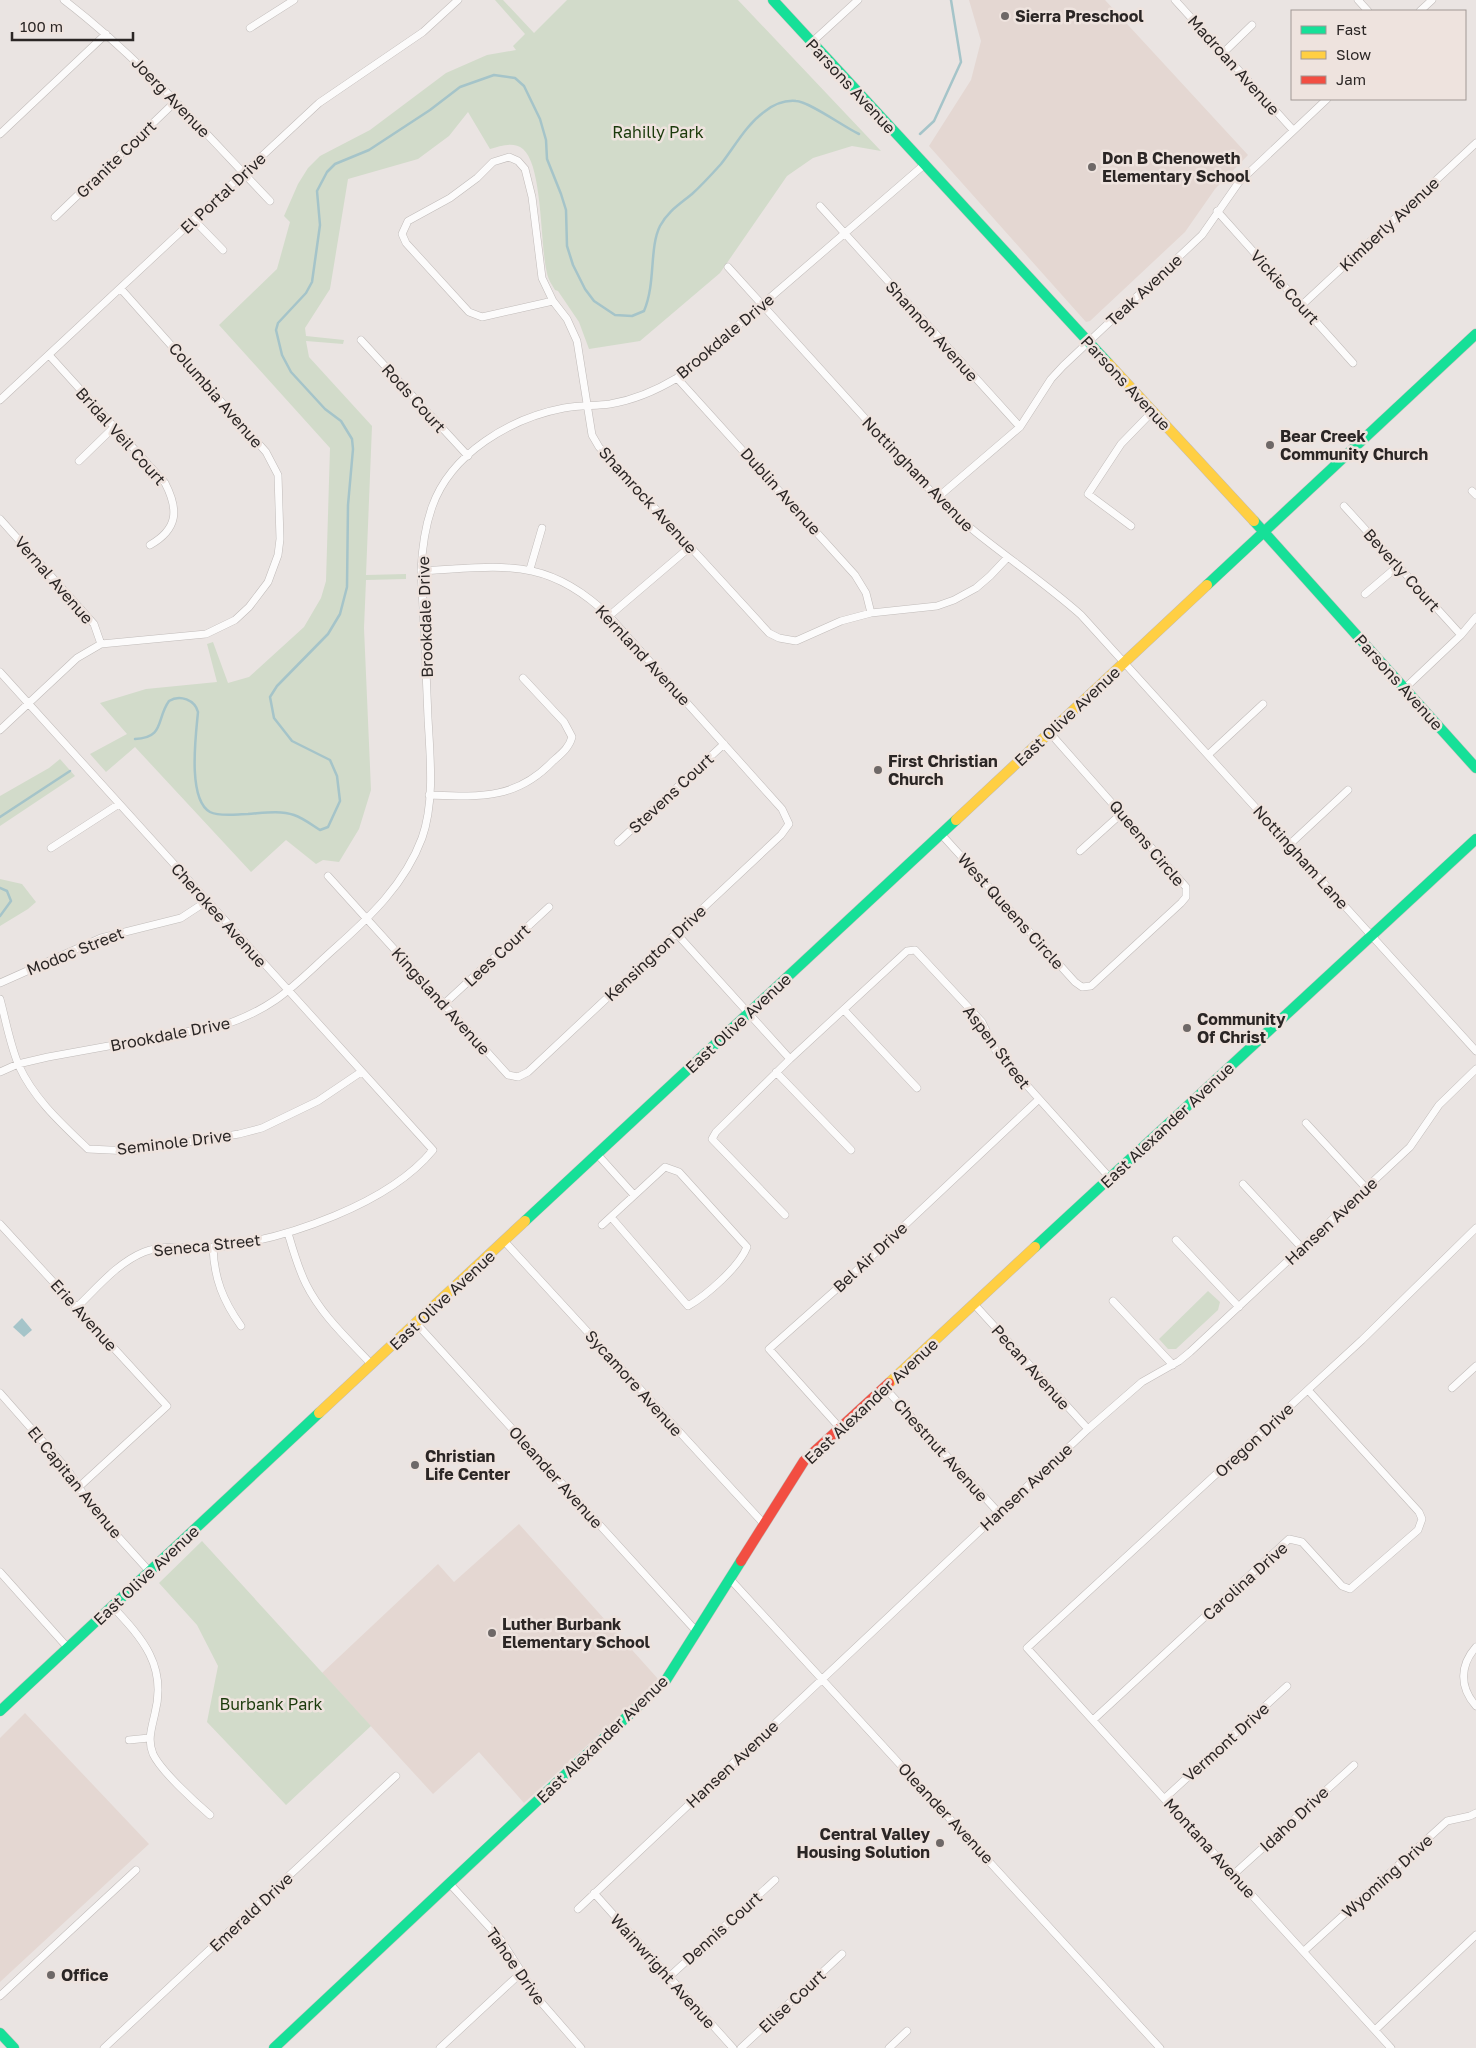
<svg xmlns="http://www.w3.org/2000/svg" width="1476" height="2048" font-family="'Golos Text',sans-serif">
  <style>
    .built { fill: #e4d7d2 }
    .green { fill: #d2dbca }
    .water { fill: #a5c4c9 }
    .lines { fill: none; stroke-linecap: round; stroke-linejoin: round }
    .stream { stroke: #a5c4c9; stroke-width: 2.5 }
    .street-casing { stroke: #c0bbb9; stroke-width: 8 }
    .fast-casing { stroke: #c0bbb9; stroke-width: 11 }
    .slow-casing { stroke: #c0bbb9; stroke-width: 11 }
    .jam-casing { stroke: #c0bbb9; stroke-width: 11 }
    .street { stroke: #fcfbfb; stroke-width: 7 }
    .fast { stroke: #16e098; stroke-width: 10 }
    .slow { stroke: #ffcf43; stroke-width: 10 }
    .jam { stroke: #f24e42; stroke-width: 10 }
    .poi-dot { fill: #6e6867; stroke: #eee3de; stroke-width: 2 }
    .labels { text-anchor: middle; stroke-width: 5; stroke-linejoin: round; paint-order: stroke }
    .poi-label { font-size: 16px; font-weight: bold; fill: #2b2625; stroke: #eee3de; text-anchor: start }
    .street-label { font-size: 16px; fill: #2b2625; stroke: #eee3de }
    .park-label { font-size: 16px; fill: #1b3a0b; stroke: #eee3de }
  </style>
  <rect width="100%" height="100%" fill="#eae4e2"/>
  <path class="built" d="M969,0H1105L1248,155L1215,189L1185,232L1090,321L1086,322L929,146L971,80L981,41Z
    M519,1524L659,1680L524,1803L479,1752L433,1794L322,1673L438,1564L454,1582Z
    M25,1713L149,1844L0,1982V1738Z"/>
  <path class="green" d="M495,0H503L534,33L567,0H738L881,151L852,146L813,158L787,176L720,273L640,341L589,349L579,322L558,291L555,290C552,285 548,279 547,273C540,246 543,166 523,149C514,141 500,146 490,149L468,112L449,136L418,159L348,179L330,289L305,328L306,336L344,340L343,344L306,341L309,357L372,426L366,575L406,574V579L366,580L364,628L371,790L359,829L339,862L323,860L316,864L286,840L251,872L135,747L106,772L90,754L127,734L100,703L146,689L217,682L207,644L213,642L228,683L249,677L304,627L321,598L326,581L330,448L219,325L277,269L290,222L284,216L298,184L308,168L320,156L370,130L446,73L487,55L516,50L513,46L525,34Z
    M60,759L75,776L0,826V796L49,768Z
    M0,879L22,884L36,902L28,909L0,926Z
    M1208,1291L1220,1302L1218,1310L1176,1349H1168L1159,1339Z
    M202,1541L371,1726L286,1805L207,1722L218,1666L197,1625L159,1583Z"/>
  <path class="water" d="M22,1318L32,1330L24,1337L13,1327Z"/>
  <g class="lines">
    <path class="stream" d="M920,134L934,121L961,62L951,0
      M135,739C165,738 156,719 169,701C180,694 195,700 198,712C196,734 187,799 210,812C220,817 237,814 248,814C263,813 280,810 294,815C303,818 312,825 320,830L328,827L340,801L337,776L330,760L292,741L274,718L270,697L277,686L328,634L340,614L347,587L348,505L353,449L352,439L341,421L325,409L291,372L282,355L276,330L278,323L306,293L312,282L320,225L317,191L327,172L335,164L369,150L430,110L460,87L494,75L515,78L524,86L540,119L546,140L547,159L561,194L566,210L567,246L573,265L585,289L594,301L615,315L632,316L644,311C656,283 649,248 660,226C668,211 680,204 692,194C702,185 712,174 721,164C735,146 746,125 764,112C774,104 784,100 796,101C808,101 844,127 859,134
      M0,817L70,771
      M0,888L7,891L11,901L0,916"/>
    <g class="street-casing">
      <path id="street" d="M64,0C141,59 204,132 270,201
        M1175,0L1293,130
        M1358,0L1368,11
        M1420,11L1432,0
        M250,28L294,0
        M811,43L858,0
        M1223,53L1252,25
        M0,134L106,34
        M820,206L1020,427
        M1217,211L1353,363
        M55,217L176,101
        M194,220L223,250
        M728,267L937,498C983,543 1034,573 1081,615L1476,1051
        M553,301L482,317L469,312L406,243L402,234L408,221L450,198L477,178L493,162L509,157L518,161L525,169L532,197L542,278L553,301L567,319L577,341L592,435L599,447L769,633L779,638L796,641L841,621L871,613L937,606L954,600L976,588L990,576L1007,558
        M1302,305L1476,143
        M361,340L468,456
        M49,355L165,483C179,510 178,529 150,545
        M677,378L855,575L866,593L871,613
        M0,400L319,103L423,32L458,0
        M79,461L114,427
        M1472,491L1476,495
        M937,498L1020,427L1051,379L1063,366L1202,235L1239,182L1327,99
        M1344,506L1461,635
        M0,519L94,624L101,644
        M1131,526L1088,494L1121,444L1152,412
        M530,569L542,528
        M1365,594L1398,566
        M609,616L690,547
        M0,672L433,1150C389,1204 286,1239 219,1247C194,1250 167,1243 144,1252C117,1263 97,1288 77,1307
        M1404,689L1461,635L1476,617
        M0,730L77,658L101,644L206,634L235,620L249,607L268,582L278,555L280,539L278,475L266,452L121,289
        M1209,754L1263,704
        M429,795C479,797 516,800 553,761C561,754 569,748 572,737L564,722L523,678
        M941,834L1075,982L1082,987L1091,986L1181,903L1186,897V887L1050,733
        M618,842L724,744
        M1290,844L1348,790
        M51,848L119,804
        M1080,851L1122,813
        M328,876L508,1075L518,1077L528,1072L781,835L789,824L782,809L609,616C546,555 501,567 421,571
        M676,933L790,1059
        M0,983L101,938L181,918L207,901
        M0,999C6,1021 10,1045 19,1066C34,1099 62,1124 88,1149L131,1151L239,1134L262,1128L318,1101L361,1072
        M444,1004L549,907
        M844,1010L917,1088
        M0,1072L18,1064L48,1057L224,1025C277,1007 294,985 334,949C370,917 405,884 422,838C435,801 430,756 428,718C426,669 424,620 421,571C422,549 425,527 432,507C451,453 511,418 564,408C580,405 595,406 610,404C634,400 657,390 677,378L925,164
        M776,1072L851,1150
        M1306,1123L1366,1188
        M598,1155L634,1195
        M1243,1184L1302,1248
        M785,1215L712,1139L716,1132L790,1059L907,951L915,950L982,1022L996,1051L1110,1178
        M0,1224L167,1406L80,1486
        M602,1225L665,1167L679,1172L747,1247C739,1267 707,1295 688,1306L611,1217
        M288,1233C293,1250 298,1268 306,1284C322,1316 348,1339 372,1365
        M1176,1240L1239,1307
        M505,1242L764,1524
        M213,1247C214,1278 223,1301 241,1326
        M1113,1301L1173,1365
        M974,1304L1088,1429
        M416,1323L697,1632
        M884,1387L998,1512
        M1452,1388L1476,1366
        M0,1393L67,1469L93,1509L150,1572
        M840,1428L769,1349L840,1286L1038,1100
        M0,1572L68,1648
        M730,1579L1160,2048
        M112,1606C143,1639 167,1666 155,1713C152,1727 147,1740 153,1754C161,1771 195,1802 210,1815
        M1476,1647C1460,1665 1459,1687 1476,1706
        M1093,1720L1289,1539L1302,1542L1342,1586L1350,1589L1418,1530L1422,1519L1419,1512L1308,1390
        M129,1740L149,1738
        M1165,1798L1287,1686
        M1234,1874L1354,1765
        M450,1884L501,1940L540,2001L581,2048
        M594,1893L733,2048
        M578,1909L1088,1429L1142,1382L1179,1361L1190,1352L1410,1147L1439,1105L1476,1069
        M1304,1951L1447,1821L1470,1816L1476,1813
        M669,1977L775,1880
        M0,1996L136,1870
        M1375,2030L1476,1935
        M104,2048L396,1776
        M440,2048L523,1971
        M741,2048L842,1954
        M889,2048L907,2031
        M1391,2048L1027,1648L1362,1340L1476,1228"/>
    </g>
    <g class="fast-casing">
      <path id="fast" d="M773,0L1108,363
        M1254,521L1476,768
        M1207,585L1476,334
        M525,1221L956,820
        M1035,1247L1476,839
        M0,1711L319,1413
        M0,2033L14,2048
        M274,2048L666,1680L741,1561"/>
    </g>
    <g class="slow-casing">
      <path id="slow" d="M1108,363L1254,521
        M956,820L1207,585
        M889,1383L1035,1247
        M319,1413L525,1221"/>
    </g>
    <g class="jam-casing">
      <path id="jam" d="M741,1561L804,1461L889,1383"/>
    </g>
    <use href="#street" class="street"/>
    <use href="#fast" class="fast"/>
    <use href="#slow" class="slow"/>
    <use href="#jam" class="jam"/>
  </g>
  <g class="poi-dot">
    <circle cx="1005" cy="16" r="5"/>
    <circle cx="1092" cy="167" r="5"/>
    <circle cx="1270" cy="445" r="5"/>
    <circle cx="878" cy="770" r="5"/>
    <circle cx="1187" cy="1028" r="5"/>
    <circle cx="415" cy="1465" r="5"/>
    <circle cx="492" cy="1633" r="5"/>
    <circle cx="940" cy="1843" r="5"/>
    <circle cx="51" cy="1975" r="5"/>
  </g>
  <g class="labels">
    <g class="poi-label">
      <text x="1015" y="22">Sierra Preschool</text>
      <text x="1102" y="164">Don B Chenoweth<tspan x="1102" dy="18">Elementary School</tspan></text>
      <text x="1280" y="442">Bear Creek<tspan x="1280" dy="18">Community Church</tspan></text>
      <text x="888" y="767">First Christian<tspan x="888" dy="18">Church</tspan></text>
      <text x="1197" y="1025">Community<tspan x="1197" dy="18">Of Christ</tspan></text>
      <text x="425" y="1462">Christian<tspan x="425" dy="18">Life Center</tspan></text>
      <text x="502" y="1630">Luther Burbank<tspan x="502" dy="18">Elementary School</tspan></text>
      <text x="930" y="1840" text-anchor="end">Central Valley<tspan x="930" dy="18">Housing Solution</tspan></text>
      <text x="61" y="1981">Office</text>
    </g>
    <g class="street-label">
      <text transform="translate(1234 65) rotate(48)" y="6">Madroan Avenue</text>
      <text transform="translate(851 86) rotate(47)" y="6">Parsons Avenue</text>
      <text transform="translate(171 97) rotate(46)" y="6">Joerg Avenue</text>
      <text transform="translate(116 159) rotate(-44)" y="6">Granite Court</text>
      <text transform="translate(223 193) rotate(-43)" y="6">El Portal Drive</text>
      <text transform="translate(1389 224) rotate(-43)" y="6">Kimberly Avenue</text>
      <text transform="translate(1285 287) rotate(48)" y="6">Vickie Court</text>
      <text transform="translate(1144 290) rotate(-43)" y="6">Teak Avenue</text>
      <text transform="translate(932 331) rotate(48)" y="6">Shannon Avenue</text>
      <text transform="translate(725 336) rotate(-40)" y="6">Brookdale Drive</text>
      <text transform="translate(1126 383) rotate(47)" y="6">Parsons Avenue</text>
      <text transform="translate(216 395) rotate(49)" y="6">Columbia Avenue</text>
      <text transform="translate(414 398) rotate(48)" y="6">Rods Court</text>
      <text transform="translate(121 436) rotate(48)" y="6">Bridal Veil Court</text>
      <text transform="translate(918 474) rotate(46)" y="6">Nottingham Avenue</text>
      <text transform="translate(781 491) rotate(48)" y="6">Dublin Avenue</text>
      <text transform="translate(648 500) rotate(48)" y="6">Shamrock Avenue</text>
      <text transform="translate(1402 570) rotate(48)" y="6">Beverly Court</text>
      <text transform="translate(54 580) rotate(49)" y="6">Vernal Avenue</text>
      <text transform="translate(425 617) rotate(-92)" y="6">Brookdale Drive</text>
      <text transform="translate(643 655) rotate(47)" y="6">Kernland Avenue</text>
      <text transform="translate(1399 682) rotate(48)" y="6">Parsons Avenue</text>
      <text transform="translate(1067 716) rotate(-43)" y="6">East Olive Avenue</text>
      <text transform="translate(671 793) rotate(-43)" y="6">Stevens Court</text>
      <text transform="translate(1147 843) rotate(50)" y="6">Queens Circle</text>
      <text transform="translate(1301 857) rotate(48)" y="6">Nottingham Lane</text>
      <text transform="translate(1011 911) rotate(48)" y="6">West Queens Circle</text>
      <text transform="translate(219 915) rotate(48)" y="6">Cherokee Avenue</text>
      <text transform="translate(75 951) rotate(-22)" y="6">Modoc Street</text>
      <text transform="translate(655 953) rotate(-43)" y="6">Kensington Drive</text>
      <text transform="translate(497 955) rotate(-43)" y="6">Lees Court</text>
      <text transform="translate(441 1001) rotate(48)" y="6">Kingsland Avenue</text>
      <text transform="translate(738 1023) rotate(-43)" y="6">East Olive Avenue</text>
      <text transform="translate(170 1034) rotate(-11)" y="6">Brookdale Drive</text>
      <text transform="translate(997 1047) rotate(53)" y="6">Aspen Street</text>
      <text transform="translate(1167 1125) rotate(-43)" y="6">East Alexander Avenue</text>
      <text transform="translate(174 1142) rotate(-7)" y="6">Seminole Drive</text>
      <text transform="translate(1331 1221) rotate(-43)" y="6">Hansen Avenue</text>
      <text transform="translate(207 1245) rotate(-6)" y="6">Seneca Street</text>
      <text transform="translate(870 1257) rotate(-43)" y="6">Bel Air Drive</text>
      <text transform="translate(442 1300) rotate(-43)" y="6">East Olive Avenue</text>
      <text transform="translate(84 1315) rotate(48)" y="6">Erie Avenue</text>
      <text transform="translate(1031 1367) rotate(48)" y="6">Pecan Avenue</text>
      <text transform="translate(634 1383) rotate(48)" y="6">Sycamore Avenue</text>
      <text transform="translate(871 1401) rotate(-43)" y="6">East Alexander Avenue</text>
      <text transform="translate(1254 1440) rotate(-43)" y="6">Oregon Drive</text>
      <text transform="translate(941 1450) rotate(48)" y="6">Chestnut Avenue</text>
      <text transform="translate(556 1477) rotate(48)" y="6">Oleander Avenue</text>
      <text transform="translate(75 1482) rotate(51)" y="6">El Capitan Avenue</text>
      <text transform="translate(1026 1487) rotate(-43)" y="6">Hansen Avenue</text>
      <text transform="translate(146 1575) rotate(-43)" y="6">East Olive Avenue</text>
      <text transform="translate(1245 1581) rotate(-42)" y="6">Carolina Drive</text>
      <text transform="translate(602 1739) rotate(-44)" y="6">East Alexander Avenue</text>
      <text transform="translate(1226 1742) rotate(-42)" y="6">Vermont Drive</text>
      <text transform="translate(732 1764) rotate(-43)" y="6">Hansen Avenue</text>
      <text transform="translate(946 1813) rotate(47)" y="6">Oleander Avenue</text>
      <text transform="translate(1294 1819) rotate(-43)" y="6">Idaho Drive</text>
      <text transform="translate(1210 1848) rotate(48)" y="6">Montana Avenue</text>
      <text transform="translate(1387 1876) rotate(-42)" y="6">Wyoming Drive</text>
      <text transform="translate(251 1912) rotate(-43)" y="6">Emerald Drive</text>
      <text transform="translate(722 1928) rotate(-42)" y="6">Dennis Court</text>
      <text transform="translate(516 1966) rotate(55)" y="6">Tahoe Drive</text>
      <text transform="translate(663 1971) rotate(48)" y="6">Wainwright Avenue</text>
      <text transform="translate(792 2001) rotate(-43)" y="6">Elise Court</text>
    </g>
    <g class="park-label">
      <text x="658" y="138">Rahilly Park</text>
      <text x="271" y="1710">Burbank Park</text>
    </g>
  </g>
  <rect x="1291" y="10" width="175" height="90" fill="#eee3de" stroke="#a09794"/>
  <rect x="1301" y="26" width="25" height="8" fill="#16e098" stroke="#a09794"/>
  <text x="1336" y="35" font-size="15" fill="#2b2625">Fast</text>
  <rect x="1301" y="51" width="25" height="8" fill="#ffcf43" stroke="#a09794"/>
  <text x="1336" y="60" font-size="15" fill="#2b2625">Slow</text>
  <rect x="1301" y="76" width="25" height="8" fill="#f24e42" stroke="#a09794"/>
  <text x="1336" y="85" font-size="15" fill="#2b2625">Jam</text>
  <path d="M12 32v8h121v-8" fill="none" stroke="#2b2625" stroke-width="2.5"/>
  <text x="20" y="32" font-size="15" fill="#2b2625" stroke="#eee3de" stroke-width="4" paint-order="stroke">100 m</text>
</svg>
